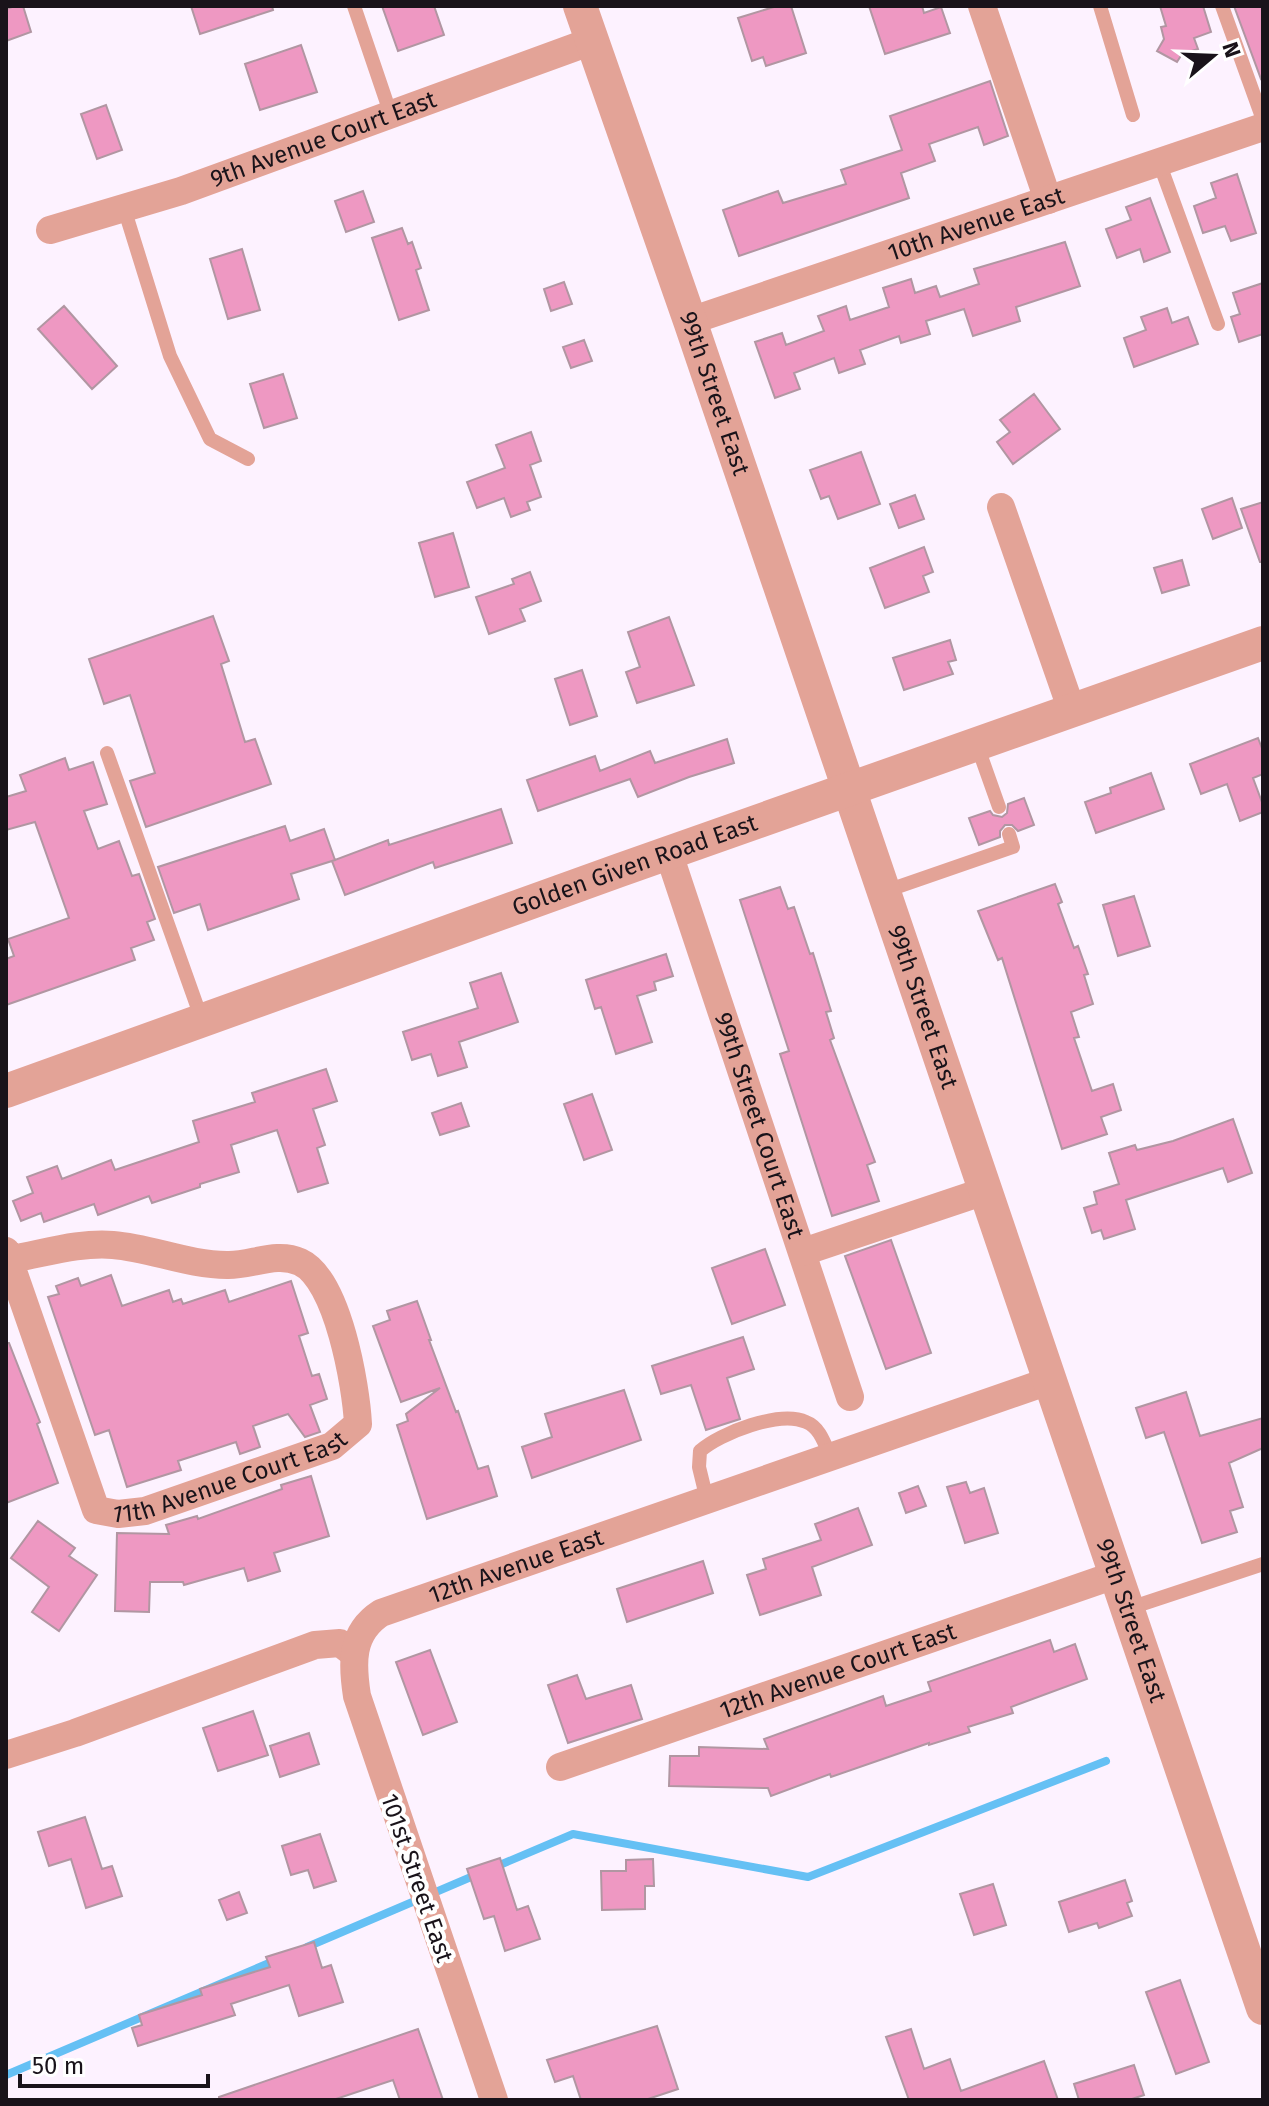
<svg xmlns="http://www.w3.org/2000/svg" width="1269" height="2106" font-family="'Fira Sans',sans-serif">
  <style>
    .lines { fill: none; stroke-linecap: round; stroke-linejoin: round }
    .stream { stroke: #65c0f4; stroke-width: 8 }
    .building { fill: #ee98c2; stroke: #b196a2; stroke-width: 2 }
    .service { stroke: #e3a397; stroke-width: 14 }
    .minor { stroke: #e3a397; stroke-width: 28 }
    .tertiary { stroke: #e3a397; stroke-width: 34 }
    .labels { text-anchor: middle; stroke-width: 8; stroke-linejoin: round; paint-order: stroke }
    .street-label { font-size: 24px; fill: #19131a; stroke: #fff }
  </style>
  <rect width="100%" height="100%" fill="#fdf2ff"/>
  <g class="lines">
    <path class="stream" d="M495,1867L573,1834L808,1877L1106,1761
      M307,1947L478,1874
      M6,2075L276,1960"/>
  </g>
  <path class="building" d="M15,6H23L31,32L6,41V9Z
    M191,6H272L273,10L200,34Z
    M382,6H434L444,35L398,51Z
    M777,6H791L806,53L766,66L763,57L752,61L738,18Z
    M869,6H922L924,13L941,7L950,33L885,54Z
    M1160,6H1203L1211,32L1194,38L1198,49L1182,54L1177,62L1157,51L1164,39L1161,27L1166,26Z
    M1234,6H1263V78L1261,79Z
    M301,45L317,92L260,110L245,64Z
    M990,81L1008,136L984,145L978,127L929,144L935,161L901,173L909,198L739,256L723,210L778,191L783,203L846,184L841,170L902,150L890,116Z
    M106,105L122,150L97,159L81,114Z
    M1237,174L1256,233L1231,241L1225,226L1203,233L1194,206L1216,198L1211,183Z
    M363,191L374,222L346,232L335,201Z
    M1150,198L1170,252L1144,262L1140,249L1117,258L1106,229L1131,220L1126,207Z
    M402,228L408,244L412,242L421,268L416,270L429,310L399,320L372,238Z
    M1065,242L1080,286L1016,307L1020,321L973,336L964,309L926,321L930,334L901,343L899,336L860,350L865,364L839,373L834,358L794,373L800,389L775,398L755,342L782,333L786,345L824,331L818,316L846,306L850,320L889,307L883,288L911,279L915,293L936,286L940,297L979,284L974,269Z
    M242,249L260,310L228,319L210,259Z
    M564,282L572,304L551,311L544,289Z
    M1263,283V334L1239,342L1231,317L1240,314L1233,293Z
    M64,306L117,366L92,389L38,329Z
    M1167,308L1172,323L1188,317L1198,344L1134,367L1124,338L1146,330L1141,317Z
    M584,340L592,361L571,368L563,347Z
    M283,374L297,418L264,428L250,384Z
    M1034,394L1060,429L1013,464L997,442L1010,432L1000,420Z
    M531,432L541,461L530,465L541,497L527,502L530,510L511,517L504,498L477,508L467,482L505,468L496,445Z
    M861,452L880,504L838,519L829,496L821,499L810,470Z
    M915,495L924,519L899,528L890,504Z
    M1232,498L1242,528L1213,539L1202,509Z
    M1263,502V562H1260L1241,509Z
    M453,533L469,587L435,597L419,543Z
    M924,547L933,572L923,576L929,592L885,608L870,568Z
    M1182,560L1189,585L1162,593L1154,568Z
    M530,572L541,601L520,609L525,621L489,634L476,597L514,584L512,579Z
    M213,616L229,661L221,664L245,742L255,739L271,784L146,827L130,781L155,773L130,695L104,704L89,659Z
    M669,617L694,685L637,703L626,672L640,667L628,632Z
    M950,640L956,660L948,662L953,674L904,690L893,658Z
    M582,670L597,716L570,725L555,679Z
    M1258,738L1263,751V774L1253,778L1263,805V812L1240,821L1227,784L1201,794L1190,764Z
    M727,739L734,763L689,777L638,797L630,779L538,811L527,780L595,756L600,771L650,751L655,763Z
    M65,758L69,770L93,762L107,804L84,811L98,849L119,841L132,876L139,874L155,919L147,922L154,940L131,948L135,960L6,1005V959L14,956L8,939L69,918L35,822L6,830V797L26,791L20,775Z
    M1151,773L1164,809L1096,833L1085,802L1111,793L1110,788Z
    M1024,798L1034,825L1018,831L1012,825H1005L1000,831V837L979,845L969,818L990,811L993,815L1002,817L1007,813L1008,804Z
    M501,809L512,843L435,868L433,862L345,895L332,861L388,840L389,845Z
    M285,826L290,841L324,829L335,860L291,874L299,899L208,930L200,904L174,913L158,867Z
    M1055,884L1062,902L1058,904L1074,948L1078,946L1088,974L1084,975L1093,1004L1071,1012L1079,1037L1074,1038L1092,1091L1113,1084L1121,1110L1101,1117L1107,1134L1062,1149L1002,958L998,960L978,911Z
    M780,887L788,909L794,907L810,954L813,953L831,1011L826,1012L834,1038L830,1040L875,1162L867,1165L879,1201L832,1216L780,1054L789,1051L740,900Z
    M1134,896L1150,946L1118,956L1103,905Z
    M666,954L673,976L654,982L656,990L637,996L652,1042L616,1054L601,1007L595,1009L586,980Z
    M501,973L518,1022L459,1042L467,1067L438,1076L431,1054L412,1060L403,1032L478,1008L470,983Z
    M326,1069L337,1101L313,1109L325,1145L317,1148L328,1183L298,1192L277,1130L231,1145L239,1172L200,1184V1187L152,1203L149,1196L98,1215L94,1204L44,1222L41,1213L21,1221L13,1201L33,1193L27,1177L57,1166L62,1179L111,1160L115,1170L199,1142L193,1121L255,1102L252,1093Z
    M592,1094L612,1150L584,1160L564,1104Z
    M461,1103L469,1126L440,1135L432,1113Z
    M1233,1119L1252,1173L1228,1182L1223,1168L1126,1200L1135,1229L1104,1239L1101,1230L1092,1233L1084,1208L1097,1204L1094,1192L1119,1184L1109,1153L1135,1145L1137,1150L1173,1141Z
    M891,1240L931,1353L886,1369L845,1256Z
    M765,1249L785,1305L732,1324L712,1268Z
    M111,1275L122,1306L169,1290L173,1302L181,1299L183,1304L225,1290L229,1302L291,1281L308,1333L299,1336L312,1376L319,1374L327,1399L310,1405L320,1432L305,1437L288,1414L253,1426L260,1447L240,1454L236,1442L178,1461L181,1470L127,1487L109,1430L95,1435L48,1297L59,1294L56,1286L78,1278L81,1286Z
    M417,1301L431,1340H429L456,1412L458,1411L478,1469L488,1466L497,1496L427,1519L397,1425L408,1421L406,1414L440,1388L401,1402L373,1326L390,1320L387,1311Z
    M743,1337L754,1369L727,1378L740,1419L706,1430L691,1385L661,1394L652,1366Z
    M6,1343H9L40,1422L37,1424L58,1483L6,1503Z
    M624,1390L641,1440L532,1478L522,1447L552,1437L545,1414Z
    M1186,1392L1200,1436L1263,1418V1448L1229,1463L1243,1507L1230,1511L1237,1532L1202,1543L1164,1432L1146,1438L1136,1408Z
    M311,1476L329,1536L274,1553L280,1571L248,1581L244,1568L184,1585L183,1582H150L149,1612L115,1611L117,1533L169,1534L166,1525L197,1516L198,1519L282,1489L281,1485Z
    M966,1482L970,1493L984,1488L998,1533L965,1543L947,1487Z
    M918,1486L926,1506L906,1513L899,1493Z
    M858,1508L872,1545L812,1567L821,1595L760,1615L747,1575L766,1569L763,1559L821,1540L815,1524Z
    M38,1521L75,1548L69,1556L97,1575L59,1631L32,1612L49,1587L11,1558Z
    M703,1561L713,1593L627,1622L617,1589Z
    M1050,1640L1054,1652L1075,1644L1087,1679L1011,1707L1013,1713L968,1727L970,1732L929,1745V1743L831,1777L830,1774L771,1796L768,1788L669,1786L670,1756H699V1747L768,1749L764,1739L883,1696L886,1706L931,1691L928,1682Z
    M430,1650L457,1722L423,1735L396,1662Z
    M577,1675L586,1699L631,1685L642,1719L568,1743L548,1685Z
    M253,1711L268,1755L218,1771L203,1728Z
    M309,1733L319,1764L280,1777L270,1746Z
    M85,1817L102,1869L112,1866L122,1896L86,1908L71,1859L49,1866L38,1832Z
    M320,1834L336,1881L314,1888L308,1870L291,1875L282,1846Z
    M500,1858L517,1910L528,1906L540,1939L505,1951L494,1916L484,1919L467,1869Z
    M653,1859L654,1886H645V1909L602,1910L601,1871H626V1860Z
    M1125,1880L1132,1901L1127,1903L1132,1916L1099,1928L1097,1923L1069,1932L1059,1902Z
    M993,1884L1006,1925L974,1935L960,1894Z
    M239,1892L247,1913L227,1920L219,1900Z
    M314,1942L322,1968L331,1965L343,2002L299,2016L289,1985L231,2004L235,2015L138,2046L132,2028L142,2025L139,2015L202,1995L200,1989L270,1967L266,1957Z
    M1180,1980L1209,2062L1176,2074L1146,1992Z
    M657,2026L678,2089L645,2100H581L573,2076L555,2082L547,2060Z
    M418,2029L443,2100H400L393,2080L333,2100H219V2097Z
    M911,2029L924,2069L950,2059L961,2091L1044,2061L1058,2100H909L886,2037Z
    M1134,2065L1144,2095L1129,2100H1079L1074,2084Z"/>
  <g class="lines">
    <path class="service" d="M354,6L391,115
      M1100,6L1133,115
      M1222,6L1263,120
      M1159,162L1218,324
      M124,208L170,356L210,439L248,459
      M977,745L999,807
      M107,753L202,1020
      M883,892L1013,847L1009,834
      M707,1500L699,1467L700,1451C720,1433 780,1410 806,1422C820,1427 825,1445 831,1458
      M1127,1609L1263,1564"/>
    <g class="minor">
      <path d="M982,6L1048,200"/>
      <path id="s1" d="M50,230L181,191L592,41"/>
      <path id="s2" d="M690,321L1263,127"/>
      <path d="M1001,507L1072,711"/>
      <path id="s3" d="M669,854L850,1397"/>
      <path id="s4" d="M6,1251L96,1510L118,1514L145,1511L332,1446L358,1424C356,1386 338,1279 300,1262C276,1251 251,1266 227,1265C188,1265 151,1248 113,1245C79,1242 42,1254 10,1259"/>
      <path d="M803,1252L985,1191"/>
      <path d="M6,1755L75,1733L315,1645L340,1643L353,1653"/>
      <path id="s5" d="M560,1767L1115,1575"/>
      <path id="s6" d="M494,2100L357,1696C352,1664 350,1633 381,1613L1049,1381"/>
    </g>
    <g class="tertiary">
      <path id="s7" d="M580,6L690,321L1263,2008"/>
      <path id="s8" d="M6,1091L620,870L1263,643"/>
    </g>
  </g>
  <g class="labels">
    <g class="street-label">
      <text dy="8" stroke="none"><textPath href="#s1" startOffset="288">9th Avenue Court East</textPath></text>
      <text dy="8" stroke="none"><textPath href="#s2" startOffset="302">10th Avenue East</textPath></text>
      <text dy="8" stroke="none"><textPath href="#s7" startOffset="410">99th Street East</textPath></text>
      <text dy="8" stroke="none"><textPath href="#s8" startOffset="668">Golden Given Road East</textPath></text>
      <text dy="8" stroke="none"><textPath href="#s7" startOffset="1058">99th Street East</textPath></text>
      <text dy="8" stroke="none"><textPath href="#s3" startOffset="286">99th Street Court East</textPath></text>
      <text dy="8" stroke="none"><textPath href="#s4" startOffset="414">11th Avenue Court East</textPath></text>
      <text dy="8" stroke="none"><textPath href="#s6" startOffset="662">12th Avenue East</textPath></text>
      <text dy="8" stroke="none"><textPath href="#s7" startOffset="1706">99th Street East</textPath></text>
      <text dy="8" stroke="none"><textPath href="#s5" startOffset="294">12th Avenue Court East</textPath></text>
      <text transform="translate(417 1878) rotate(71)" y="8">101st Street East</text>
    </g>
  </g>
  <rect width="1269" height="2106" fill="none" stroke="#19131a" stroke-width="16"/>
  <g transform="translate(1213 56) rotate(71)" stroke="#ffffff" stroke-width="6" paint-order="stroke">
  <path d="M0-6L14 30L0 20L-14 30Z" fill="#19131a"/>
  <text y="-12" font-size="22" font-weight="bold" text-anchor="middle" fill="#19131a">N</text>
  </g>
  <path d="M20 2074v12h188v-12" fill="none" stroke="#19131a" stroke-width="4"/>
  <text x="32" y="2074" font-size="24" fill="#19131a" stroke="#ffffff" stroke-width="6" paint-order="stroke">50 m</text>
</svg>
